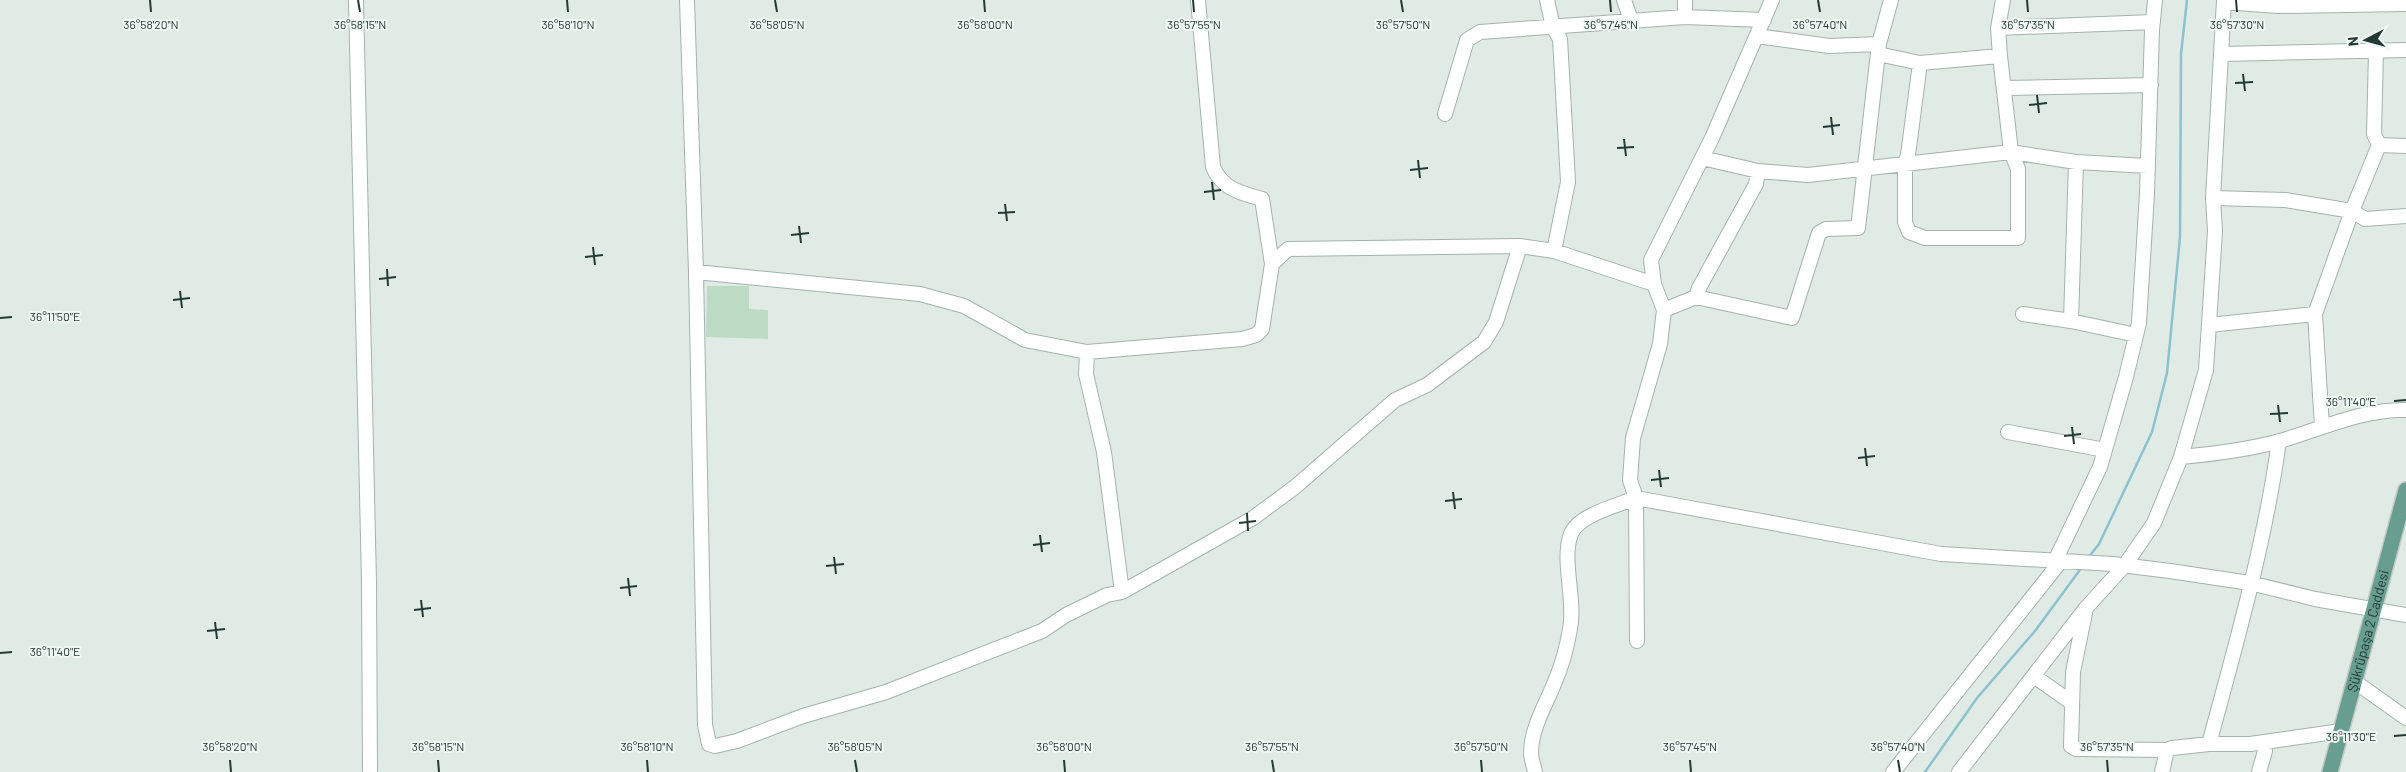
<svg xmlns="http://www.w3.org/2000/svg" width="2406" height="772" font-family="Barlow,sans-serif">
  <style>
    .green { fill: #bbdbc4 }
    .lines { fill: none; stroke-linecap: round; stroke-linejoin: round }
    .stream { stroke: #8cc2cd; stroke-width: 2.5 }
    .minor-casing { stroke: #a4b2ad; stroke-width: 16 }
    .major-casing { stroke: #c1c8c6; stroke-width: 18 }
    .minor { stroke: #fff; stroke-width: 14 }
    .major { stroke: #689e90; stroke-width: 15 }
    .ticks { fill: none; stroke: #233a34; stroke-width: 2 }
    .labels { text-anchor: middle; stroke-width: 4; stroke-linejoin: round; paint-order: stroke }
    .street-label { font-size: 14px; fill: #233a34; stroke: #f1f7f4 }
    .ticks-label { font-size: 12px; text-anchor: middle; fill: #233a34; stroke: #f1f7f4; stroke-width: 4; stroke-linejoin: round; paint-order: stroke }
  </style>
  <rect width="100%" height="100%" fill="#e1ebe6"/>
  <path class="green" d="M707,286H749V309L768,310V339L706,337Z"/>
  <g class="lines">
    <path class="stream" d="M2088,558L2099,544L2152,432L2167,373L2180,237L2181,54L2187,0
      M1925,772L1977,698L2035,631L2082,567"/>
    <g class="minor-casing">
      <path id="minor" d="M356,0L369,583L370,772
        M687,0L696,272L705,725L709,744L715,746L737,741L803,716L886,692L1042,631L1066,615L1107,595L1122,592L1253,518L1295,487L1395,400L1427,385L1484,342L1496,322L1520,246
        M1547,0L1553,27L1560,39L1568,182L1554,251
        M1624,0L1631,20
        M1772,0L1712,138L1651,260L1654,284L1664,310L1660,344L1633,438L1630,480L1636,498L1941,554L2113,564L2170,571L2250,583L2315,599L2406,615
        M2224,2L2278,6L2406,4
        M1685,17V0
        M1998,28L2153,22
        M1757,36L1829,46L1879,44
        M1878,54L1920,63
        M2221,54L2406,50
        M2000,56L1920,63L1908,155L1905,163V222L1909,232L1925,238H2018V169L2011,152L2000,56L1998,28L2003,0
        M2004,88L2151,85
        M1445,114L1467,40L1480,32L1685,17L1764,20
        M2379,145L2406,146
        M1702,158L1758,171L1808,175L2011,152L2076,162L2148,166
        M2213,198L2285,200L2352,211L2365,219L2406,216
        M1272,264L1288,249L1520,246L1554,251L1654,284
        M696,272L920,294L964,306L1025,340L1087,352L1242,339L1256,335L1262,329L1272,264L1262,199C1241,193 1222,189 1213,167L1198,0
        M1696,297L1699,288L1756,184L1758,171
        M1664,310L1696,297L1792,318L1819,233L1826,229L1858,228L1879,44L1891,0
        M2023,314L2071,321L2136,335
        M2071,321L2076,162
        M2209,325L2315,314
        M1087,352L1086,374L1104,452L1122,592
        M2322,427L2315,314L2352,211L2379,145L2374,134L2376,52
        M2008,432L2105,450
        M2181,457C2214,454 2247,450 2280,441C2321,429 2362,409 2406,410
        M2055,561L2100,467L2126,377L2139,323L2147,194L2152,30L2155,0
        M2085,613L2073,672L2071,746L2076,749L2167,750L2162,772
        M2034,676L2072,703
        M2354,681L2406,718
        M2209,744C2236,644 2265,543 2279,441
        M2167,750L2172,748L2209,744H2250L2341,731
        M1535,772C1534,766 1531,759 1531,753C1531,729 1545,706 1554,684C1561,668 1567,647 1570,629C1576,600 1561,560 1571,534C1578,515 1619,505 1636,498L1637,641
        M1893,772L2061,561
        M1959,772L2086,608L2125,565L2154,523L2181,457L2206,370L2215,231L2213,198L2224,0
        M2259,772L2265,751"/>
    </g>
    <g class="major-casing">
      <g id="major">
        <path id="s1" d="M2330,772L2406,490"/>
      </g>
    </g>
    <use href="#minor" class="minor"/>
    <use href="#major" class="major"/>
  </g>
  <path class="ticks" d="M150,0L151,12M358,0L360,12M567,0L568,12M775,0L777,12M984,0L985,12M1193,0L1194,12M1401,0L1403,12M1610,0L1611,12M1818,0L1820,12M2027,0L2028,12M2236,0L2237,12M2243,74L2245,91M2235,83L2253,82M2037,95L2039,113M2029,105L2047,103M1831,117L1833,135M1823,127L1840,125M1624,139L1626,156M1617,148L1634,147M1418,160L1420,178M1410,170L1428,168M1212,182L1214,200M1204,192L1221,190M1005,204L1007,221M998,213L1015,212M799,226L801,243M791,235L809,233M593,247L595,265M585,257L603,255M387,269L388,286M379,279L396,277M180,291L182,308M173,300L190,298M0,318L12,317M2394,401L2406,400M2278,405L2280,422M2270,414L2288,413M2072,427L2074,444M2064,436L2081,434M1865,448L1867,466M1858,458L1875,456M1659,470L1661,487M1651,480L1669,478M1453,492L1455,509M1445,501L1462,499M1247,513L1248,531M1239,523L1256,521M1040,535L1042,552M1033,545L1050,543M834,557L836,574M826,566L844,564M628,578L630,596M620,588L637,586M421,600L423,617M414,610L431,608M215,622L217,639M207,631L225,629M0,653L12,652M2394,736L2406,735M230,760L231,772M438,760L439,772M647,760L648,772M855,760L857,772M1064,760L1065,772M1272,760L1274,772M1481,760L1482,772M1690,760L1691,772M1898,760L1900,772M2107,760L2108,772"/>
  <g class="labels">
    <g class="street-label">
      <text dy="5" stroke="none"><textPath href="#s1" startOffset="146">Şükrüpaşa 2 Caddesi</textPath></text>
    </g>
  </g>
  <g class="ticks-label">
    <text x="151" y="29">36°58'20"N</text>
    <text x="360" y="29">36°58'15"N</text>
    <text x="568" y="29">36°58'10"N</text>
    <text x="777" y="29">36°58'05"N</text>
    <text x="985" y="29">36°58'00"N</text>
    <text x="1194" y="29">36°57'55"N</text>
    <text x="1403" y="29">36°57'50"N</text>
    <text x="1611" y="29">36°57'45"N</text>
    <text x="1820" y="29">36°57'40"N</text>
    <text x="2028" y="29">36°57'35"N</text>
    <text x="2237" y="29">36°57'30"N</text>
    <text x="55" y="321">36°11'50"E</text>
    <text x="2351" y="406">36°11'40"E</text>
    <text x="55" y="656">36°11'40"E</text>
    <text x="2351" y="741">36°11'30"E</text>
    <text x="230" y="751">36°58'20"N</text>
    <text x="438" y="751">36°58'15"N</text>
    <text x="647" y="751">36°58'10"N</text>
    <text x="855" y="751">36°58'05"N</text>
    <text x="1064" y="751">36°58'00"N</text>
    <text x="1272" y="751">36°57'55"N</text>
    <text x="1481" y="751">36°57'50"N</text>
    <text x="1690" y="751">36°57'45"N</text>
    <text x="1898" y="751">36°57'40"N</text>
    <text x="2107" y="751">36°57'35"N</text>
  </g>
  <g transform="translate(2366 40) rotate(264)" stroke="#f1f7f4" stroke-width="4" paint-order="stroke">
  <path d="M0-4L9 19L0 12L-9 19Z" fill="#233a34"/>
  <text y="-8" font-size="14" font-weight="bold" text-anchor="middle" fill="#233a34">N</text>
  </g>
</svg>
